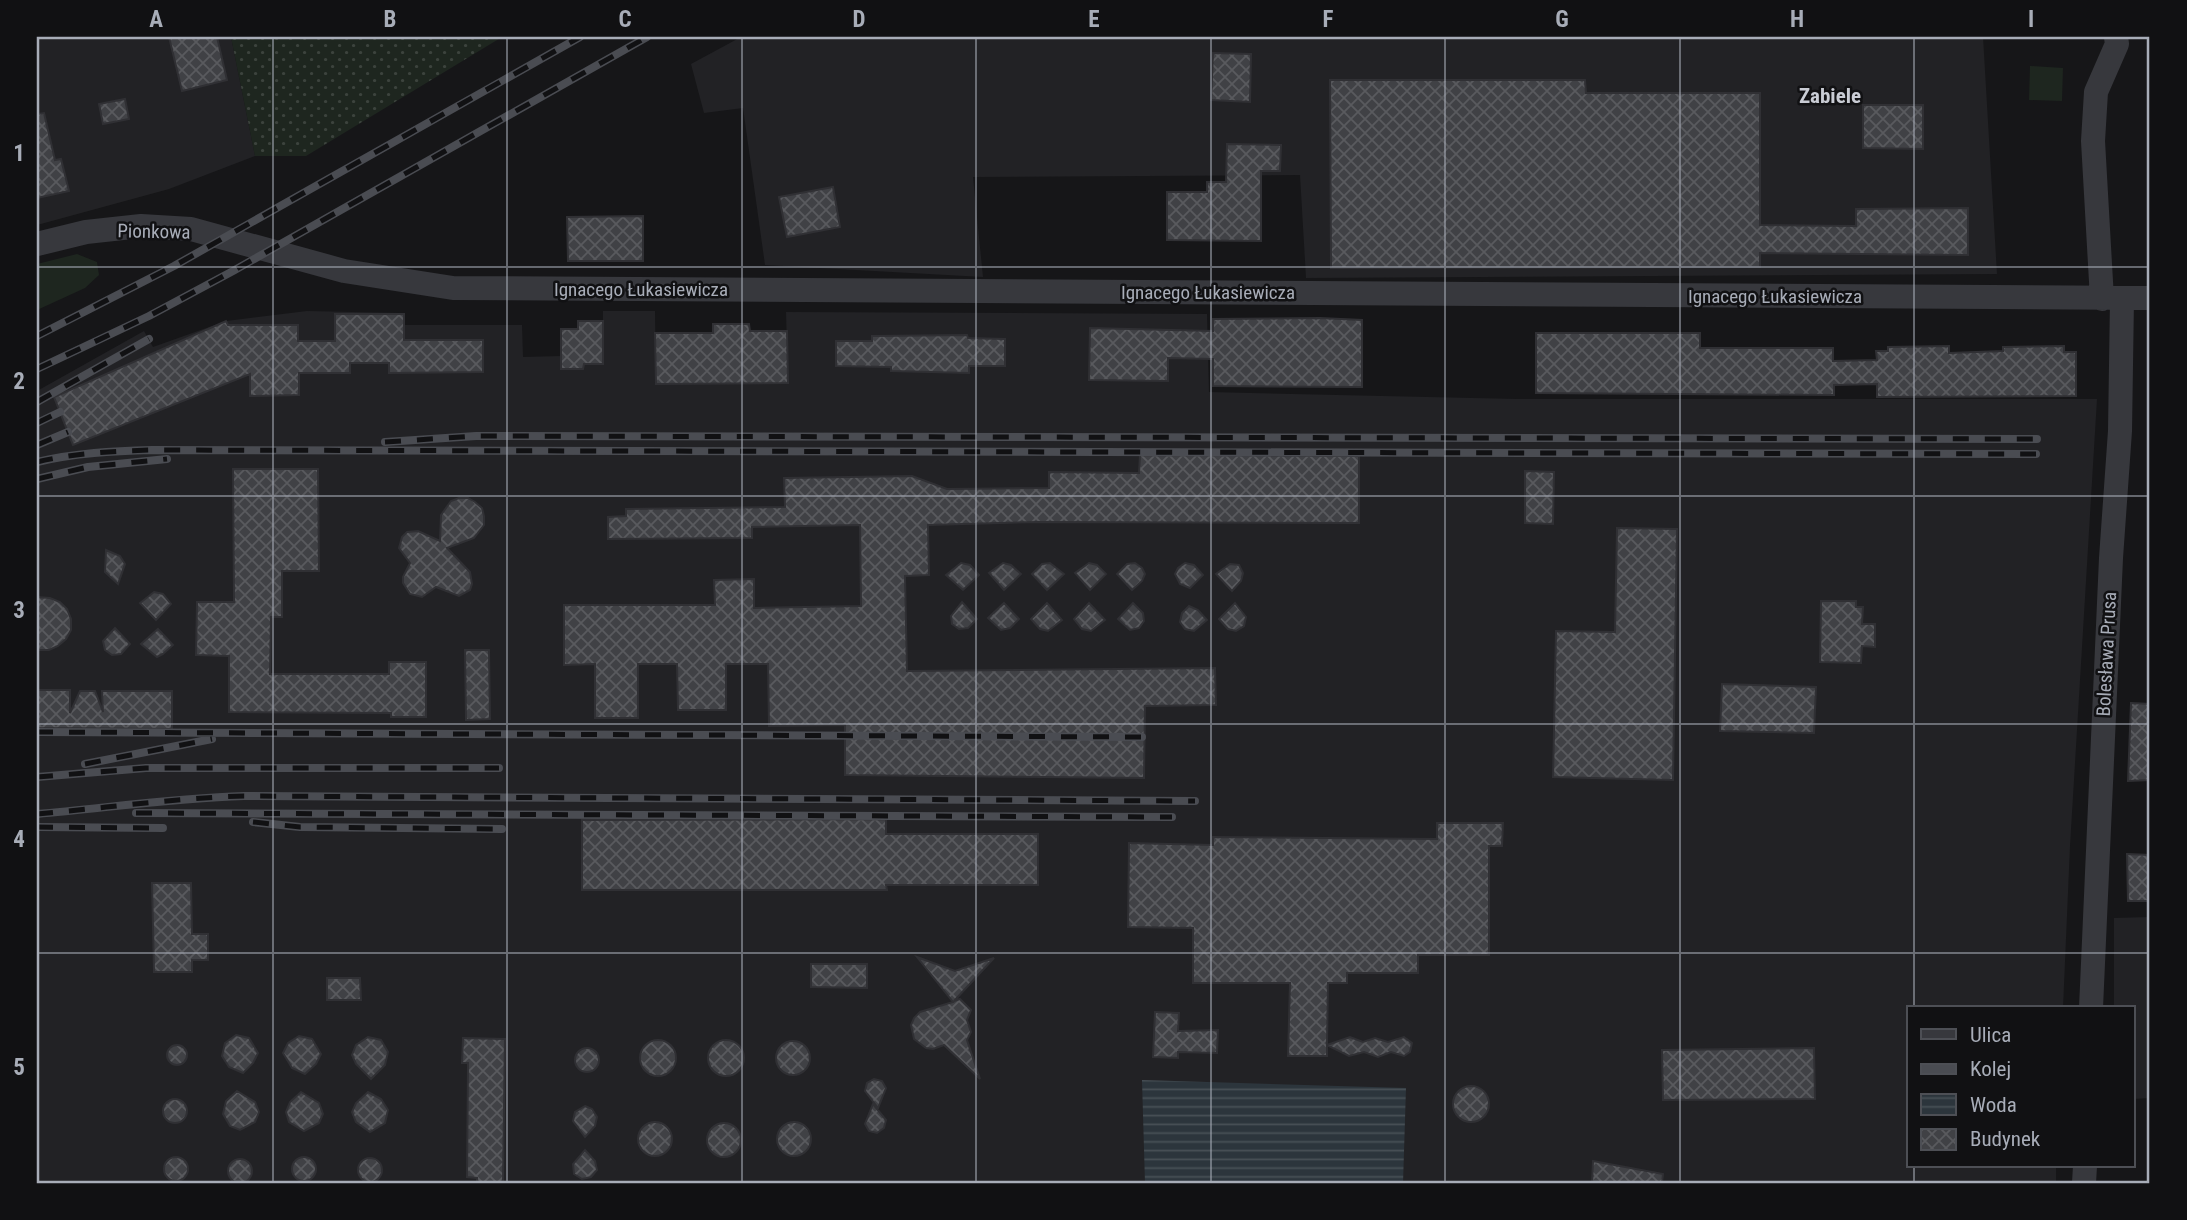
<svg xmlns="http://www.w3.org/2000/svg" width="2187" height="1220" font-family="'Roboto Condensed',sans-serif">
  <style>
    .built { fill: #222225 }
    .green { fill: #1e261f }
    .garden { fill: url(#garden-dots) }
    .water { fill: url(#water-rules) }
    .building { fill: url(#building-cross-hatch); stroke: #303034; stroke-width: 2 }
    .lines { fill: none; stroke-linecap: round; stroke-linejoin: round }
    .minor { stroke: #37383d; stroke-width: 24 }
    .rail-casing { stroke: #4a4c52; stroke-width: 8 }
    .rail { stroke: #111113; stroke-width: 5; stroke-dasharray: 16; stroke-linecap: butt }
    .grid { fill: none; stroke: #a8adb8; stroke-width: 2; stroke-opacity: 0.55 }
    .labels { text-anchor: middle; stroke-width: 5; stroke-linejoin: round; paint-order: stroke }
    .street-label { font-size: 19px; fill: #a8adb8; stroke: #111113 }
    .neighbourhood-label { font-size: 21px; font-weight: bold; fill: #c9ccd4; stroke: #111113 }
    .neatline { fill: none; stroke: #a8adb8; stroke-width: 2.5 }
    .grid-label { font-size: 23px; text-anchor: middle; font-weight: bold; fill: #a8adb8 }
  </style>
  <defs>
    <pattern id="garden-dots" width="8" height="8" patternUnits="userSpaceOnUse" patternTransform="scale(1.75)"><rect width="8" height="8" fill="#1e261f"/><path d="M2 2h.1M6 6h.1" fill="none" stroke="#3c433d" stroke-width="1.8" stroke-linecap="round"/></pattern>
    <pattern id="water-rules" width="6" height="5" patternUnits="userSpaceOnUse" patternTransform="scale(1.75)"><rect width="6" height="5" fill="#2c353c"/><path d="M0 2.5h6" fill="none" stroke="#485056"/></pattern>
    <pattern id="building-cross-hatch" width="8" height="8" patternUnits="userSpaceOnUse" patternTransform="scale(1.75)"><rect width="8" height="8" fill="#404145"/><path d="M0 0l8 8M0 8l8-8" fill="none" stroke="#595a5e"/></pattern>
  </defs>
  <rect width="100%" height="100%" fill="#161618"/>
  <path class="built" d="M37,37H231L255,156L169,189L37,225Z
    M741,37H1983L1997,274L1306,278L1300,175L973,177L983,277L765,265L743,108L704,113L691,64Z
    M307,311L401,313V325H522L523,357L561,356V369H583L584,364L603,363V311H655L656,384L788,383L786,312L1207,314L1209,392L1518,399H2097L2070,846L2063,1008H1909V1166H2056V1183H37V391L144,331L153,347L226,321Z
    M2150,917V1098L2133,1099V1008H2114V918Z"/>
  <path class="green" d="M2030,66L2063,68L2062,101L2029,100Z
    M77,254L97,262L99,275L85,288L37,310V264Z"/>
  <path class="garden" d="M231,37H502L306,156H255Z"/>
  <path class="water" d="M1142,1080L1406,1088L1403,1183H1145Z"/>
  <path class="building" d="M169,37H217L227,80L182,91Z
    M1213,53L1251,54L1250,102L1211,100Z
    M1330,80H1585L1586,93H1760V225L1856,226V209L1968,208V255L1760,253V267L1331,268Z
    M125,99L129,119L103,124L99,104Z
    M1863,105H1923V149L1863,148Z
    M44,113L55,160L61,159L69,191L37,198V114Z
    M1227,144L1281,145L1280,171H1261V241L1167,240V192H1207V182H1226Z
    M833,187L840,227L787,237L779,197Z
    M643,216V261H568L567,217Z
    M335,314H404V340H483V372L389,373V363H350V373H299V395L250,396V374L73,445L54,397L226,321L228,325H298V341H335Z
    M1320,318L1362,320V387L1213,386V359L1168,358V381L1089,380L1090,328L1213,331V319Z
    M578,321H603V364H584L583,369H561V329H578Z
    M713,324H749L750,331H787L788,383L656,384L655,333H713Z
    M1536,333H1700V348H1833V361L1877,360L1876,351H1888V347L1949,346V353L2003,351V347L2064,346V352H2076V396L1877,397V384L1834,385V395L1536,393Z
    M967,335L968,338L1005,339V366H969V373L891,371V367L836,366V341H872V336Z
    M1140,455L1359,456V523L1039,522L928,525L929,575L905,576L907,671L1215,668L1216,705L1145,706L1144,778L845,775V725L769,726L768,664H726V710H678L677,664H638V718H595V664L564,665V605H715L714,580L754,579V608L861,606L860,525L752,527V538L608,539V517L626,516V509L785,507L784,478L912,476L947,489L1049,488V472L1139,473Z
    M233,469H318L319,571H282V617H271L270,674H389V662H426V717H391V713L229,712V656L196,655L197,602H234Z
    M1525,471L1554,472L1553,524L1525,523Z
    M459,498H468L475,502L482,508L484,516V525L474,538L447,548L470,572L472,584L470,590L459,596L436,587L422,597L410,594L403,583V577L410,563L399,548L402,537L407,532L418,531L440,541L441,515L451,501Z
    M1617,528L1677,529L1673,780L1553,777L1556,631L1615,632Z
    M106,550L120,556L125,564L118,584L105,572Z
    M961,563L970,565L979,575L963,590L946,575Z
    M1003,563L1011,565L1021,574L1004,590L989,573Z
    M1050,563L1064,574L1047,590L1032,574L1042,564Z
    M1089,563L1097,565L1106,574L1090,590L1075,573Z
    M1135,563L1142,568L1145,574L1142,581L1132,590L1117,574L1127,564Z
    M1185,563L1194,565L1203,575L1190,588L1180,584L1175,574L1178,568Z
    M1230,564L1239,565L1243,573L1241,581L1232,591L1216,574Z
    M154,592L163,594L171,604L156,620L140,603Z
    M37,597L50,598L60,602L67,609L71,619V630L66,639L58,646L49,650H37Z
    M1821,601H1856V607H1863L1862,624H1875V647L1862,646L1861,663L1820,662Z
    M962,602L977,619L968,628L959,629L952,624L951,616Z
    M1004,603L1019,619L1010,628L1001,630L988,618Z
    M1047,603L1062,620L1048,631L1040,629L1031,619Z
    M1089,603L1105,620L1091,631L1082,629L1074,619Z
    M1133,603L1143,613L1144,621L1139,628L1130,630L1118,619Z
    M1235,603L1246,617L1244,626L1236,631L1228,629L1219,619Z
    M1189,606L1198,610L1207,620L1194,631L1185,629L1180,622L1182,613Z
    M115,628L130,644L121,654L112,655L105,650L103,641Z
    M158,629L173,645L163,654L157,657L141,644Z
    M465,650H489L490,719L466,720Z
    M1722,684L1816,687L1814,733L1720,731Z
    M37,690H70V713L80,691H95L103,712L102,691H172V729L37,728Z
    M2131,703L2150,704V780L2128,781Z
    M886,819V834H1038V885H886L887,890H582V820Z
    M1437,823H1503L1502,846H1489V955H1418V973H1347V983H1328L1327,1045L1350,1037L1363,1042L1375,1038L1388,1042L1404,1037L1412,1043L1410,1052L1404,1056L1391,1052L1378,1057L1364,1052L1349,1056L1327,1045V1056H1288L1290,983H1193V928L1128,927L1129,843L1213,845V837L1437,839Z
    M2127,854L2150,855V901H2128Z
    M152,883H191L192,934H208V960H192V972H154Z
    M917,957L955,971L994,958L954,1001L960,999L971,1010L967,1020L971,1032L967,1040L980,1079L944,1045L933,1049L926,1048L914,1039L911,1025L914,1018L920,1012L953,1002Z
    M811,964H867V988L811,987Z
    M327,978H360L361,1000H327Z
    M1155,1012L1179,1013L1178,1031L1218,1030L1217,1053L1178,1052V1058L1153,1057Z
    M236,1035L249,1038L258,1053L253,1063L243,1073L229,1067L222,1056L225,1043Z
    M299,1036L312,1039L321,1054L316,1064L305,1074L292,1068L283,1053L288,1043Z
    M368,1037L381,1040L388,1052L385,1065L371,1079L356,1064L352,1055L356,1045Z
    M463,1038L505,1039L503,1183H477V1178L467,1177L468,1063H462Z
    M708 1058a18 18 0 1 1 36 0a18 18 0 1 1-36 0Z
    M640 1058a18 18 0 1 1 36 0a18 18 0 1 1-36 0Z
    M776 1058a17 17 0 1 1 34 0a17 17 0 1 1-34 0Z
    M167 1055a10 10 0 1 1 20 0a10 10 0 1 1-20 0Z
    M575 1060a12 12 0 1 1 24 0a12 12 0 1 1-24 0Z
    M1814,1048L1815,1099L1663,1100L1662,1050Z
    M874,1079L882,1081L886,1088L878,1108L865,1091L867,1083Z
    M1453 1104a18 18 0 1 1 36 0a18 18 0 1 1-36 0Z
    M237,1091L255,1102L259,1112L255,1122L240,1130L230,1126L223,1114L226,1101Z
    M301,1092L319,1103L323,1114L319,1123L304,1131L289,1122L286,1112L290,1102Z
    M368,1092L381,1099L388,1110L385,1123L370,1132L356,1122L352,1112L356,1103Z
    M163 1111a12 12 0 1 1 24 0a12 12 0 1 1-24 0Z
    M873,1104L886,1120L884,1128L877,1133L869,1131L865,1124Z
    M585,1106L592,1109L597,1117L595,1126L585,1137L573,1121L575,1112Z
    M638 1139a17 17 0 1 1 34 0a17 17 0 1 1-34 0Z
    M777 1139a17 17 0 1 1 34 0a17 17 0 1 1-34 0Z
    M707 1140a17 17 0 1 1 34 0a17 17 0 1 1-34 0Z
    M585,1150L595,1161L597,1170L591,1177L582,1179L574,1174L573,1164Z
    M292 1169a12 12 0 1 1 24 0a12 12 0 1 1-24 0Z
    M164 1169a12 12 0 1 1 24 0a12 12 0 1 1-24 0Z
    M358 1170a12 12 0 1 1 24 0a12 12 0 1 1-24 0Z
    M228 1171a12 12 0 1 1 24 0a12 12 0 1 1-24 0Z
    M1593,1161L1663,1174L1662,1183H1592Z"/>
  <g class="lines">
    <path class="minor" d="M37,244L86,232L141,226L191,229L344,271L453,288L2150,298
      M2102,299L2093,141L2096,92L2117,44L2116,37
      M2091,1008L2111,558L2120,431L2122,299
      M2084,1183L2085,1166"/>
    <g class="rail-casing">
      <path id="rail" d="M37,336L174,266L580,37
        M37,369L149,316L233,271L647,37
        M37,402L149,339
        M37,423L60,412
        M385,442L476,436L2037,439
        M37,445L68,432
        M37,462C75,453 113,451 152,450L2036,454
        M37,479L88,467L167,459
        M37,732L1142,737
        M85,764L212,739
        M37,777L146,768H499
        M136,813L1172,817
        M37,814C106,808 174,798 244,796L1195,801
        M253,822L300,827L502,829
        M37,827L163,828"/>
    </g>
    <use href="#rail" class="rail"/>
  </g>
  <path class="grid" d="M273,37V1183M507,37V1183M742,37V1183M976,37V1183M1211,37V1183M1445,37V1183M1680,37V1183M1914,37V1008M37,267H2150M37,496H2150M37,724H2150M37,953H2150M1914,1166V1183"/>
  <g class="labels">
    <g class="street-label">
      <text transform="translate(154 231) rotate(1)" y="7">Pionkowa</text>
      <text x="641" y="296">Ignacego Łukasiewicza</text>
      <text x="1208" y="299">Ignacego Łukasiewicza</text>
      <text x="1775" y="303">Ignacego Łukasiewicza</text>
      <text transform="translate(2106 654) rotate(-87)" y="7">Bolesława Prusa</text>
    </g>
    <g class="neighbourhood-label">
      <text x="1830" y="103">Zabiele</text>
    </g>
  </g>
  <rect width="2187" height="1220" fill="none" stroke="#111113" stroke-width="77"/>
  <rect x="1907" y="1006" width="228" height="161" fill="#111113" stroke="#4d4f55" stroke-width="2"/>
  <rect x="1921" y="1029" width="35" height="10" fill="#37383d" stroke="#4d4f55" stroke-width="2"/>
  <text x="1970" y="1042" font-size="21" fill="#a8adb8">Ulica</text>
  <rect x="1921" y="1064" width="35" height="10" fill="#4a4c52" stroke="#4d4f55" stroke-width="2"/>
  <text x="1970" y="1076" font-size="21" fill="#a8adb8">Kolej</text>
  <rect x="1921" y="1094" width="35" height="21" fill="url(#water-rules)" stroke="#4d4f55" stroke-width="2"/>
  <text x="1970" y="1112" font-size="21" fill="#a8adb8">Woda</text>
  <rect x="1921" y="1129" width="35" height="21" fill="url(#building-cross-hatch)" stroke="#4d4f55" stroke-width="2"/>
  <text x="1970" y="1146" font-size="21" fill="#a8adb8">Budynek</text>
  <rect x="38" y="38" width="2110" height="1144" class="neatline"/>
  <g class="grid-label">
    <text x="156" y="27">A</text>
    <text x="390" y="27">B</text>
    <text x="625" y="27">C</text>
    <text x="859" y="27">D</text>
    <text x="1094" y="27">E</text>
    <text x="1328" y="27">F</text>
    <text x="1562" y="27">G</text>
    <text x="1797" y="27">H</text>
    <text x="2031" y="27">I</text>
    <text x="19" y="161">1</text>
    <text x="19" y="389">2</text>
    <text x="19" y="618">3</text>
    <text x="19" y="847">4</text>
    <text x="19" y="1075">5</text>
  </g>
</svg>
